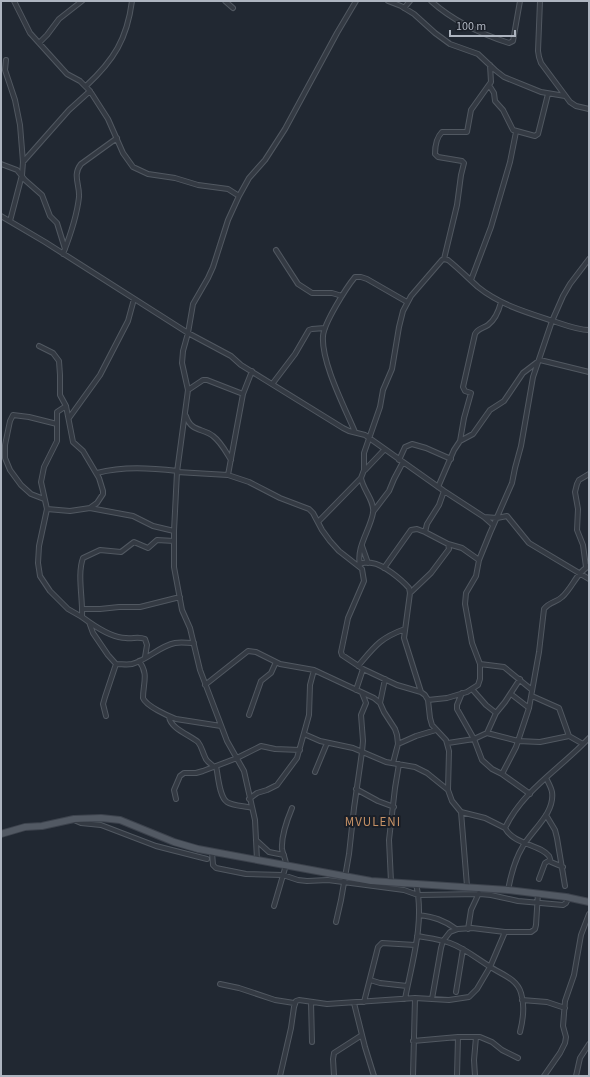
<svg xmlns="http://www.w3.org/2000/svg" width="590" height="1077" font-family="'Source Sans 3',sans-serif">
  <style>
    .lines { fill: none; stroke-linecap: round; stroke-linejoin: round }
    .minor-casing { stroke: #515861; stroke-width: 6 }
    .primary-casing { stroke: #3d434d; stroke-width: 8 }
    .minor { stroke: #343a43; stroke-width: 4 }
    .primary { stroke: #525963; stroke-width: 6 }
    .labels { text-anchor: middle; stroke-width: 4; stroke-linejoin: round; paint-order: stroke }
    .quarter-label { font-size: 13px; letter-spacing: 1px; fill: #c49065; stroke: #1a1f28 }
  </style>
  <rect width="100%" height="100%" fill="#212832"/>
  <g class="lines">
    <g class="minor-casing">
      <path id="minor" d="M14,1L30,33L67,74L80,81L90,91L108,119L123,153L133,167L148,174L175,178L198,185L228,189L239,196
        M225,1L233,8
        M388,1L401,6L414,14L435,33L450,44L478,54L495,70L504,77L541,92L565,96
        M431,1C452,20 481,34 509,43L513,41L520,1
        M540,1L538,51L539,57L541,63L570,102L576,106L589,109
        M404,8L410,1
        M39,43L47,35L59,19L82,1
        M6,60L5,70L15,100L20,125L23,162L22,175L10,221
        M489,85L494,93L495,101L503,110L513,130L535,136L538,134L548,94
        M86,86C114,60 127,39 132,1
        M23,162L69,110L90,91
        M1,164L17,170L25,180L42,195L50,216L57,223L65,249
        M1,216L45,242L188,333L231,356L241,365L343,428L349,431L365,435L444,491L484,517L493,525
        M276,250L298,284L312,293H332L342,296
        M63,254C70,236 77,216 79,197C80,185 72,175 81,164L117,138
        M444,259L457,205L461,175L464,163L462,161L438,157L435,154C435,146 436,138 442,132H467L471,110L491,82L490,65
        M471,280L491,227L510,162L516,132
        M39,346L53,353L59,361L60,375V395L66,406L73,442L83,451L99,478L103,491V494L97,503L90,508
        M273,383L295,354L309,330L312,329L325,328
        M188,390L203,380H207L243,394
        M66,406L57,412V441L44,467L41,482L47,509L39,546L38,563L40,576L50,591L68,609L82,617L89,622L93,633L108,655L116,664L105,697L103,704L106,716
        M186,416C191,432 203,428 213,436C221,442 226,452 231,460
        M69,418L100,375L128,321L134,299
        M355,432C345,408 321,362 323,336C324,323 346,288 355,277H361L367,279L407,302
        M460,441L464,418L471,393L465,391L463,387L475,334C478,328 484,328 488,325C496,319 499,310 501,302
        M399,460L405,447L412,444L426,448L451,459
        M365,470L384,450
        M177,472L228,475L249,482L280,498L309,509L313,513L322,530L330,541L339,551L362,569L364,581L348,618L341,652L342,655L363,669L397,685L421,692L425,695L428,700L430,718L432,725L446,740L449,751L448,790L452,801L461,812L467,886
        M97,473C123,466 151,468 178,471
        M228,475L243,394L252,371
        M438,487L454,450L460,441L473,434L490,410L504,401L523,373L540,360L589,372
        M44,499L31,494L21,485L10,470L5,458V445L10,421L13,415L29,417L57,424
        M47,509L70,511L90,508L106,511L133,516L153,526L174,531
        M373,512L389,491L394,479L403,462
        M484,517L497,518L507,516L529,543L589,579
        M318,522L361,478L364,470V453L380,407L383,390L392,369L399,327L403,311L411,296L442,260L444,259L448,260C458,268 468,278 478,287C499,304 525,312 550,320C563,324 576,330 589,330
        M448,544L462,548L479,560
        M362,546L368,563
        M359,564C363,563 368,562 372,563C383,564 402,580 409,588L410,593L404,638L421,692
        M360,565C356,547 370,530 373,513C375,501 363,490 361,478
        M586,567L583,545L577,530L578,509L575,492L577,484L579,480L589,474
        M384,568L411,530L417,529L425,532
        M410,593L431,573L449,549L448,544L425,532L427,524L439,505L444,491
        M82,609H100L119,607H140L180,597
        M82,617C83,599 77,574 83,558L100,550L121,552L134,542L148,548L157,540L174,541
        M89,622C99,629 114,638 126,638C133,639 138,636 145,639L147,645L145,657
        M139,661C149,674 143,683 143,698C146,706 168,716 176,719L221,726
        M116,664C122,664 127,665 132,664C148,660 159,646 175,643C181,642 187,643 194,643
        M480,664L504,667L532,690
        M358,666C375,646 380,638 405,629
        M205,685L248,651L256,652L280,664L314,670L374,698L380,703L384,712L395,729L397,735L398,744L393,763
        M472,689L486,705L496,713
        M356,690L363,669
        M462,693L457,705V709L474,739L482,760L492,769L502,774L530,794
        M511,694L529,708
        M532,696L559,708L569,736L583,744
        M428,700L447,698L467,692L478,685L480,679V664L472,643L465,604L466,593L476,576L479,560L490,533L512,483L515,468L521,446L533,377L552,321L563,296L570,284L589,259
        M380,703L385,679
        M249,715L261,681L271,673L276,662
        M169,717C171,729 190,735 198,742C202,747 202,751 205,757C206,761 210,763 213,766
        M487,733L496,713L505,702L520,679
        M304,734L320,741L353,748L386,762L415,767L427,773L448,790
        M448,743L474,739L487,733L518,741L540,742L569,736
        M398,744L416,736L436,730
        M216,766C218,774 219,797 227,802C233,806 245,806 252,808
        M315,772L327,743
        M502,774L516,747L529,708L539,652L544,609C549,602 557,602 562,597C573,587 576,573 589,566
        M356,789L378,801L394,807
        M176,799L174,790L180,776L184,773H196L203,771L237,758L261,746L275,749L300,750
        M249,799L257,793L267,790L277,785L297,758L309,715L310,685L314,670
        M461,812L485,818L505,828
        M546,815L555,830L557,838L565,886
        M74,820L81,823L101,825L156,846L207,859
        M256,840L269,852L284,855
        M212,852L213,865L216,868L246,874L283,875L298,880L307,881L328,880L404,890L418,895L480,894L491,895L518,901L563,905L566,903L569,897
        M257,860L255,820L244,771L227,741L200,670L190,628L182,610L174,567V531L177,472L188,390L182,363L183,351L188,333L193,304L208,278L213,267L228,220L239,196L249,178L265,160L285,129L337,33L356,1
        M563,867L551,862C550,860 550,858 549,856C540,844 514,845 505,828C523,790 561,768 589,738
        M539,879L545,863L550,860
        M391,882L389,840L395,788L399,764
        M508,890C511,874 515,859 523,846C533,829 555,813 552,792C551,787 548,782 546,778
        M274,906L286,865C286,859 283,855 282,849C281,836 287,820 292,808
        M419,915C434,917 444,920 456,929
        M336,922L341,900L349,854L354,808L362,752L363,741L361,715L366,703L362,693
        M468,929L471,910L479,893
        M417,936C428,938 439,939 450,943C464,948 476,958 489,966C500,974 517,978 521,993C525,1005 523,1020 520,1032
        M370,980L380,983L407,986
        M220,984L239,988L275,1000L294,1003
        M456,992L463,949
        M405,999C412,962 425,921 416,884
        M432,999L441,948L443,941L450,932L458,929L472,928L505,932H531L535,929L536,925L538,893
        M522,1000L547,1002L565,1008
        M311,1002L312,1042
        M364,1002L378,947L382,943L415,945
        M354,1003L365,1047L374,1076
        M413,1041L458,1037H480L492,1042L502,1050L518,1058
        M280,1076L291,1028L294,1007L296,1001L299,1000L327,1004L415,998L449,1000L469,997L477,989L490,967L505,932
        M334,1076L333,1059L334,1053L362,1035
        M413,1076L415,998
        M457,1076L458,1037
        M475,1076L474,1060L476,1037
        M544,1076L560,1053L565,1043L566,1037L563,1026L565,1001L574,975L581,935L589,914
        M576,1076L580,1058L589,1044"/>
    </g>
    <g class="primary-casing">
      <path id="primary" d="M1,834L25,827L42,826L74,819L101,818L120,820L174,842L198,849L371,881L508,890L566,897L589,902"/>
    </g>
    <use href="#minor" class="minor"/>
    <use href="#primary" class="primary"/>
  </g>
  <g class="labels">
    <g class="quarter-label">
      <text x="373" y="826">MVULENI</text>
    </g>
  </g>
  <rect width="590" height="1077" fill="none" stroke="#aeb5c0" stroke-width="4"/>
  <path d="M450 30v6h65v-6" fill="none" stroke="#aeb5c0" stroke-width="2"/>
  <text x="456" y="30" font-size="12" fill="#aeb5c0" stroke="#1a1f28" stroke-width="3" paint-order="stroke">100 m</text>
</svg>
